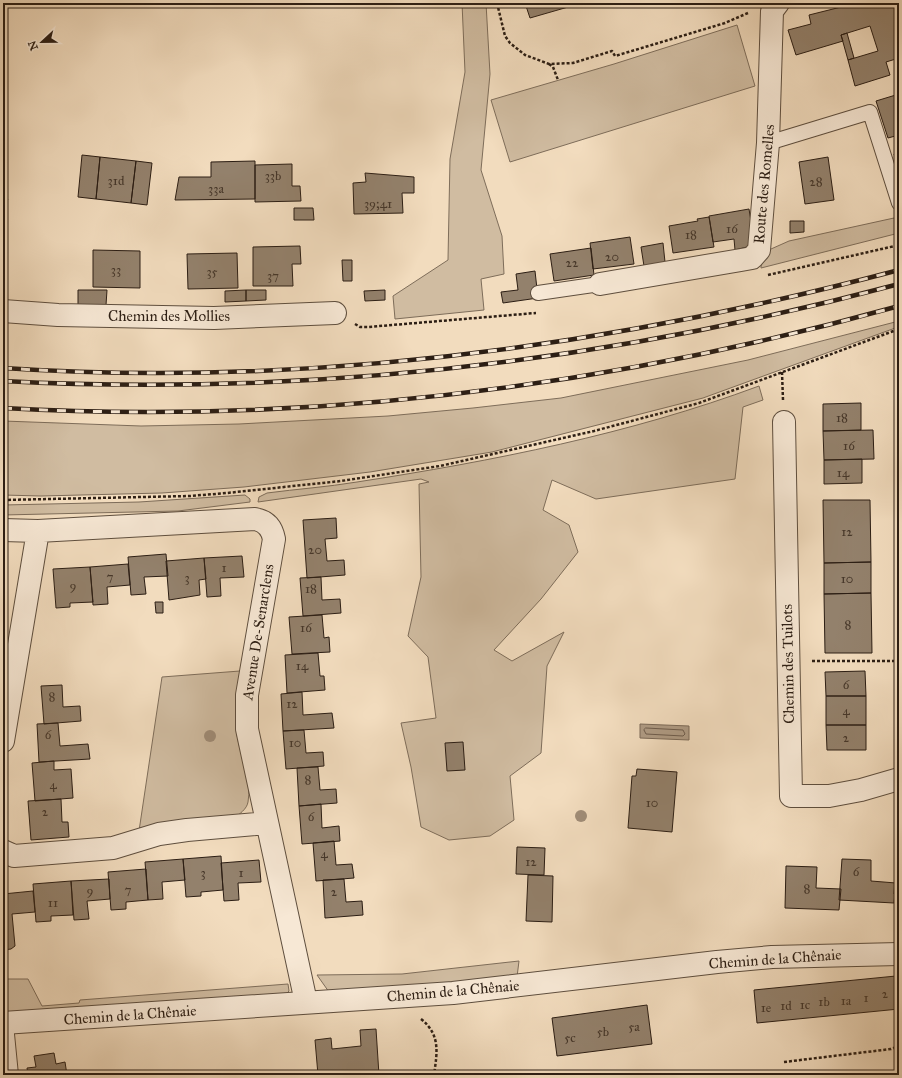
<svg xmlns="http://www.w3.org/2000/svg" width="902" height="1078" font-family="'IM FELL Great Primer',serif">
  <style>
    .green { fill: #d0bca1; stroke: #7e6d5a }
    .water { fill: #af9b84; stroke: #7b6957 }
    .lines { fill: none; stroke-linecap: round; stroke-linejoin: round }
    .shore { stroke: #6e5c4c; stroke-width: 1 }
    .building { fill: #93816c; stroke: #2c1e14 }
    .service-casing { stroke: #5e4e3e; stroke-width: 16 }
    .minor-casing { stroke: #5e4e3e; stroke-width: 24 }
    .path { stroke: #2c1e14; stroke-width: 2.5; stroke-dasharray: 3 2; stroke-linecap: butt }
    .service { stroke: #f7e8d5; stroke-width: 14 }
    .minor { stroke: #f7e8d5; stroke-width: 22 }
    .rail-casing { stroke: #2c1e14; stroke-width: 4.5 }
    .rail { stroke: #f7e8d5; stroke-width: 3; stroke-dasharray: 9; stroke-linecap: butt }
    .tree { fill: #a08d78 }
    .labels { text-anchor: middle; stroke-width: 4; stroke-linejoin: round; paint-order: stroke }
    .number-label { font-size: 13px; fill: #46372a }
    .street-label { font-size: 15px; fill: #2c1e14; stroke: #f7e8d5 }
  </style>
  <rect width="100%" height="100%" fill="#f2dcbe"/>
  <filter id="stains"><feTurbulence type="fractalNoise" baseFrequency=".005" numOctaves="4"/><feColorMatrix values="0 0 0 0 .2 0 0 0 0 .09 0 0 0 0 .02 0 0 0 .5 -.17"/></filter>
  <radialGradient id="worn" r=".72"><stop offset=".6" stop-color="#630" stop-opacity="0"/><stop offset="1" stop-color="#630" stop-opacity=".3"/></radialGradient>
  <path class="green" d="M462,3H486L490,74L481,170L502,236L504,274L481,279L484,310L395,319L393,296L448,260L450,159L465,72Z
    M737,25L755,86L510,162L491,100L614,64Z
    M894,218L899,233L761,268L762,253L789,241Z
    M899,321L898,327L703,398L492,452L370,472L244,487L162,493L41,496L3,495V421L141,426L239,424L388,416L473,408L561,398L748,360Z
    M759,386L763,400L743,407L735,479L596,499L552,480L543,510L569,525L578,552L541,599L494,650L512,661L564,632L547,666L541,753L510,776L514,820L490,836L449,840L421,827L411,767L401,723L436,718L428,657L408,636L421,577L419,484L429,482L421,479L258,502L259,497L267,493C297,489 327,487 357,482C493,461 630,434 759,386Z
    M245,495L250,499V502L178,511L3,515V505L139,502Z
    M240,671C237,693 234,714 237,735C240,754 252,784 248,802C247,808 242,812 237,816L139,831L162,677Z
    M519,961L517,977L329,992L317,975L402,974Z
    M3,979H28L42,1006L79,1003L80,1000L288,984L289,991L285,995L7,1012H3Z"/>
  <path class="water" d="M640,724L689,726V740L640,738Z"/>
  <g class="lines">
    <path class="shore" d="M646,728L683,730L685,734L683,736L646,734L644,730Z"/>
  </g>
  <path class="building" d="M525,3H582L530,18Z
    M857,3H899V58L886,62L890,75L855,86L848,60L878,51L870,26L841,35L843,41L796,55L788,30L811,24L809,15Z
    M847,33L854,58L848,60L841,35Z
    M899,94V107H897L899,135L888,138L876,101Z
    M899,152V170L894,154Z
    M82,155L100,157L96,199L78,197Z
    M100,157L136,161L131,203L96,199Z
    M828,157L834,200L805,204L799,162Z
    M136,161L152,163L147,205L131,203Z
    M255,161V199L175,200L179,177H211V162Z
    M292,164V186H300L301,201L255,202V165Z
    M365,173L414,177V193H402L403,213L354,214L353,183L366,182Z
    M3,193L8,200L3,203Z
    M294,208H313L314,220H294Z
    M749,209L754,240L747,247L735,250L734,239L713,242L709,216Z
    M709,217L714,247L673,253L669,226L698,221L697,219Z
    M790,221H804V232L790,233Z
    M630,237L634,264L593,269L590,243Z
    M663,243L665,262L644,266L641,247Z
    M300,246L301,264H292L293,286H253V247Z
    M591,248L594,275L554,281L550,254Z
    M93,250L140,251V288L93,287Z
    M237,253L238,288L188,289L187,254Z
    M342,260H352V281H343Z
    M535,271L538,298L503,303L501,292L518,290L516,274Z
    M78,290H107L106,305H78Z
    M246,290V301L225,302V291Z
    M246,290H266V300L246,301Z
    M385,290V300L365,301L364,291Z
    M861,403V430L823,431V404Z
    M873,430L874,459L824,460L823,431Z
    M862,459V483L824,484V460Z
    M823,500H870L871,562L824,563Z
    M336,518L337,538L325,539L327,561L344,560L345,575L307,578L303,520Z
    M166,554L168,576L144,577L146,594L131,595L128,557Z
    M242,556L244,577L220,578L221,596L207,597L204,558Z
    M204,558L206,579L199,580L200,595L169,600L166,561Z
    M871,562V593L824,594V563Z
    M128,564L130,585L107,587L108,604L93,605L90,567Z
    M90,567L93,602L70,603V607L56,608L53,569Z
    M321,577L322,600L340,599L341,613L303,616L300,578Z
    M871,593L872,653H825L824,594Z
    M155,602H163V613H156Z
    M322,615L324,638L329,637L330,652L292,654L289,617Z
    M318,653L320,676H324L325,690L287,693L285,655Z
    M865,671L866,696H826L825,672Z
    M62,685L63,707L80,706L81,721L44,724L41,686Z
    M302,692L303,715L332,713L334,728L283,731L281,694Z
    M826,696H866V725H826Z
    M58,723L60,746L88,744L90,759L39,762L37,724Z
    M826,725H866V750H827Z
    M304,730L306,753L323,752L324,766L286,769L283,731Z
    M463,742L465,770L447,771L445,743Z
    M54,761V770L71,769L73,798L35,801L32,763Z
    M318,767L320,790L336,789L337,803L299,806L297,768Z
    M637,769L677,772L672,832L628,828L632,776H636Z
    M61,799L62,822H68L69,837L31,840L28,801Z
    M321,804L322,828L339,826L340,841L302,844L299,806Z
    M334,841L336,865L352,864L354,878L316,881L313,843Z
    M517,847L545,848L544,875L516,874Z
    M897,854H899V894H894Z
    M221,856L223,890L201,892V896L186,897L183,859Z
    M183,859L185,880L162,882L163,899L148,900L145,862Z
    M842,859L871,860V881L896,883L894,903L839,900Z
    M259,860L261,882L238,883L239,900L224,901L221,863Z
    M786,866L817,867L816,888L841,889L839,910L785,908Z
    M146,869L148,900L126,902V909L111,910L108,872Z
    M528,875L553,876L552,922L526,921Z
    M109,879L110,899L87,901L89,919L74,920L71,881Z
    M344,879L346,902L362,901L363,915L325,918L323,880Z
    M71,881L73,915L51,916V921L36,922L33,884Z
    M33,891L35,912L12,914L15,946L11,949L3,950V894Z
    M896,976L899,1009L757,1023L754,990Z
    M647,1005L652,1044L557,1056L552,1018Z
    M376,1029L379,1075H318L315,1040L331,1038L332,1049L361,1046L360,1030Z
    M54,1053L56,1064L65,1062L67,1075H28L27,1068L36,1067L34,1056Z
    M772,1072V1075H746Z"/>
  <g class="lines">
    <g class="service-casing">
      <path id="service" d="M768,143L870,112L899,203
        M538,293L600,284
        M6,1024L11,1075"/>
    </g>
    <g class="minor-casing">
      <path id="minor" d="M600,284L741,260L752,258L759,250L768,143L772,11L778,3
        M3,311L58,315L214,318L335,313
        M784,422L791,796H829L861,790L899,779
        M3,530L38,531L255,519C266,521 272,528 274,539L247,695V729L306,1002
        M3,741L38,531
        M3,851L14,856L113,848L159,834L187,830L267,823
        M3,1023L453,993L717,962L772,957L899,954"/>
    </g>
    <path class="path" d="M497,3L505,36L510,43L525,55L549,64L573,63L612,51L615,56L725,23L748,13
      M549,64L553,67L558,80
      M768,275L899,245
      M355,324L360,327H368L536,313
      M782,372L783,400
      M3,500L190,496L227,493L341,481L440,466L594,431L699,403L899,329
      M812,661H899
      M421,1019C441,1035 437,1053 434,1075
      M784,1062L891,1049L899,1046"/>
    <use href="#service" class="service"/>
    <use href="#minor" class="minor"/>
    <g class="rail-casing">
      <path id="rail" d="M3,368C304,388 608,347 899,270
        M3,381C306,397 607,362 899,284
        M3,408C305,425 608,387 899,306"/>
    </g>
    <use href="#rail" class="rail"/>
  </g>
  <g class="tree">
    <circle cx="210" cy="736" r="6"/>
    <circle cx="581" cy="816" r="6"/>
  </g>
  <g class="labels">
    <g class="number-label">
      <text x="273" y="180">33b</text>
      <text x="116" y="185">31d</text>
      <text x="816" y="186">28</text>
      <text x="216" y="193">33a</text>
      <text x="378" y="208">39;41</text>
      <text x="732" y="233">16</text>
      <text x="691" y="239">18</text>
      <text x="612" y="261">20</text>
      <text x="572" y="267">22</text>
      <text x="116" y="274">33</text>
      <text x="212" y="276">35</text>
      <text x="273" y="280">37</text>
      <text x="842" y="422">18</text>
      <text x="849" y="450">16</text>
      <text x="843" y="477">14</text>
      <text x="847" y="536">12</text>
      <text x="315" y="554">20</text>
      <text x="224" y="572">1</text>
      <text x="110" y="581">7</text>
      <text x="187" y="582">3</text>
      <text x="847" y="583">10</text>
      <text x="73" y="590">9</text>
      <text x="311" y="593">18</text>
      <text x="848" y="629">8</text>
      <text x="306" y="632">16</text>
      <text x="302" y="670">14</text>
      <text x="846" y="689">6</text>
      <text x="52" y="701">8</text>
      <text x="292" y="708">12</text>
      <text x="846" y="715">4</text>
      <text x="48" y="739">6</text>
      <text x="846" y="742">2</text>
      <text x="295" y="747">10</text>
      <text x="308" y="784">8</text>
      <text x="53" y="789">4</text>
      <text x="652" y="807">10</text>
      <text x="45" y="816">2</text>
      <text x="311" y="821">6</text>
      <text x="324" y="858">4</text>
      <text x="531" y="866">12</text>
      <text x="856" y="876">6</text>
      <text x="203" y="877">3</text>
      <text x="241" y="877">1</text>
      <text x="807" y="893">8</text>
      <text x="128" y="894">7</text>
      <text x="90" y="895">9</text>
      <text x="334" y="896">2</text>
      <text x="53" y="907">11</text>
      <text x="885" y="998">2</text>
      <text x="866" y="1002">1</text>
      <text x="846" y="1005">1a</text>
      <text x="824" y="1006">1b</text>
      <text x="805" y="1009">1c</text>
      <text x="786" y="1010">1d</text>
      <text x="766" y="1012">1e</text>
      <text x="634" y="1031">5a</text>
      <text x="603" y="1036">5b</text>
      <text x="570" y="1042">5c</text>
    </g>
    <g class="street-label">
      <text transform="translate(764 184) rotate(-85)" y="5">Route des Romelles</text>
      <text x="169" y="321">Chemin des Mollies</text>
      <text transform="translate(258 632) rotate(-81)" y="5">Avenue De-Senarclens</text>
      <text transform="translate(788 664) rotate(-91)" y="5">Chemin des Tuilots</text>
      <text transform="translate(775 959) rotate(-4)" y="5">Chemin de la Chênaie</text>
      <text transform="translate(453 991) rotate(-5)" y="5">Chemin de la Chênaie</text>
      <text transform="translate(130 1015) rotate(-4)" y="5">Chemin de la Chênaie</text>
    </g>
  </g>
  <rect width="902" height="1078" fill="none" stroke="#f2dcbe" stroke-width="16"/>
  <rect x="4" y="4" width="894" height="1070" fill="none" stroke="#2c1e14" stroke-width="2"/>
  <rect x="8" y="8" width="886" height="1062" fill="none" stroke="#2c1e14"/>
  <g transform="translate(42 42) rotate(248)" stroke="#f7e8d5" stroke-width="3" paint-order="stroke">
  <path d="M0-3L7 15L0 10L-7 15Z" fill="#2c1e14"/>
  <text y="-6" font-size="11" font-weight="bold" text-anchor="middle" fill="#2c1e14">N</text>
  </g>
  <rect width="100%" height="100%" filter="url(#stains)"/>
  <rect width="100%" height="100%" fill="url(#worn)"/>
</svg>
